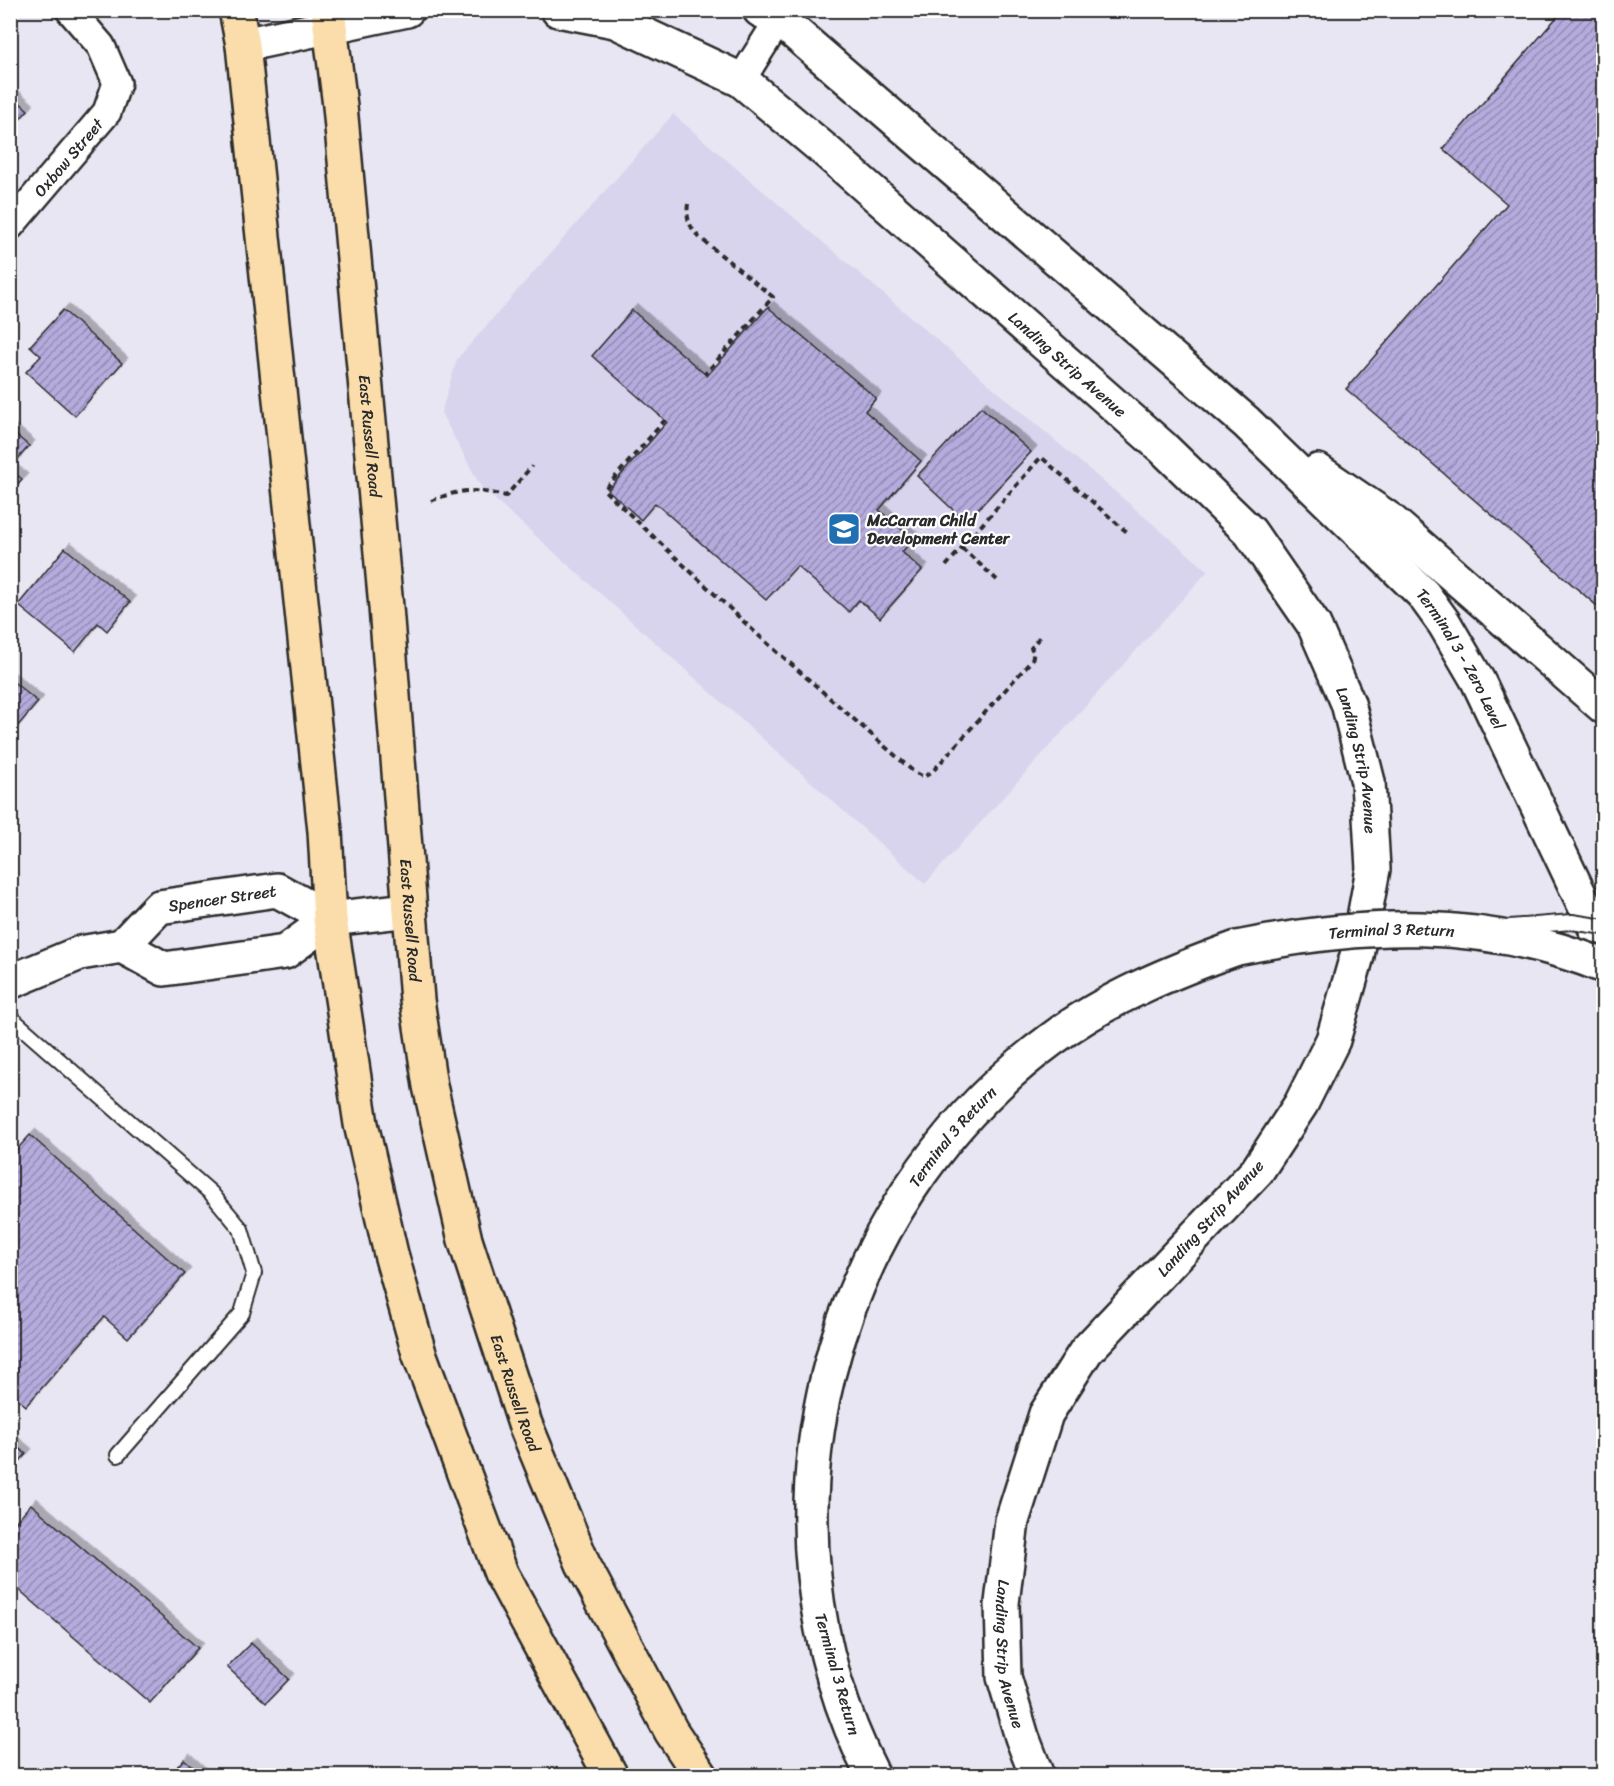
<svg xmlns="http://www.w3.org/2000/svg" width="1614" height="1786" font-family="Sriracha,sans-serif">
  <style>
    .built { fill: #d9d4ed }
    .building { fill: url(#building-hatch); stroke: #2b2b2b; stroke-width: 1.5; filter: url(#shadow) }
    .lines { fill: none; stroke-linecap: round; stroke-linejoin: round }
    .service-casing { stroke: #2b2b2b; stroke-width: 18 }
    .minor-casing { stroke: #2b2b2b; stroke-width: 32 }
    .tertiary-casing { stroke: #2b2b2b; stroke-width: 38 }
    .secondary-casing { stroke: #2b2b2b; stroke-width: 38 }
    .primary-casing { stroke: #2b2b2b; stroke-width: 38 }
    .path { stroke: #2b2b2b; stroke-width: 4; stroke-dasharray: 6 4.5; stroke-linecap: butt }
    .service { stroke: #fff; stroke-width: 14 }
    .minor { stroke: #fff; stroke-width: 27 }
    .tertiary { stroke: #fff; stroke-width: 33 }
    .secondary { stroke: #fff; stroke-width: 33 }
    .primary { stroke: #faddab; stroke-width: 33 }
    .service-bridge-casing { stroke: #2b2b2b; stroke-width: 18; stroke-linecap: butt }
    .secondary-bridge-casing { stroke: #2b2b2b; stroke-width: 38; stroke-linecap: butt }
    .service-bridge { stroke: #fff; stroke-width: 14 }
    .secondary-bridge { stroke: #fff; stroke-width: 33 }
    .labels { text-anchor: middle; stroke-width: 4.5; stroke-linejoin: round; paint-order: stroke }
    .street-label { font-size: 16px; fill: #2b2b2b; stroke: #fff }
    .poi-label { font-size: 16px; font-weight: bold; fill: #2b2b2b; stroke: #fff; text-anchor: start }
  </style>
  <defs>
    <pattern id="building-hatch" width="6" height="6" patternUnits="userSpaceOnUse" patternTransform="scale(1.5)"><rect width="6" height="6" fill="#b5abdc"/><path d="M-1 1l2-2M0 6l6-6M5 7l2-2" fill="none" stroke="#938bb3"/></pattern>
    <filter id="shadow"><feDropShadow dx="5.5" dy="-5.5" stdDeviation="0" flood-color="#0004"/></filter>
  </defs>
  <rect width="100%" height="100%" fill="#e9e6f4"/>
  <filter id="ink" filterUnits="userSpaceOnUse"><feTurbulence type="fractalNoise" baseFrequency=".0167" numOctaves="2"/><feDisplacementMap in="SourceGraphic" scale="12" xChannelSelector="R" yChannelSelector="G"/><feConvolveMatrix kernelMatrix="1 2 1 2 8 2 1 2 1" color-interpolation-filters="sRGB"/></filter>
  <g filter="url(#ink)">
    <path class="built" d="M673,114L1208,571L925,884L481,487L441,413L457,359Z"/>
    <path class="building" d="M1563,10H1604V612L1346,389L1507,204L1443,149Z
      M10,94L28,110L10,130Z
      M768,307L876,398L865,411L921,461L879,510L913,539L902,552L922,570L880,618L859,600L849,612L797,566L766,600L655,503L641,520L608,490L667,422L592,356L632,310L707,376Z
      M63,310L122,363L75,416L26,372L41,356L30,346Z
      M981,407L1031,452L966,522L917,476Z
      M10,430L29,446L10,468Z
      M10,469L22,479L10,493Z
      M65,548L130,602L107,631L98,623L75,652L18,605Z
      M10,679L38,702L10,735Z
      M30,1135L185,1274L128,1338L104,1317L26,1406L10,1392V1157Z
      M10,1441L26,1454L10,1472Z
      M31,1504L198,1648L150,1703L10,1582V1528Z
      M251,1643L289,1679L266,1703L227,1667Z
      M184,1759L203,1776H169Z"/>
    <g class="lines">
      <g class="service-casing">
        <path id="service" d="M10,1017L211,1193L241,1229L254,1273L242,1313L118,1455"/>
      </g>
      <g class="minor-casing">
        <g id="minor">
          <path d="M741,80L785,10"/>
          <path id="s1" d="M10,226L107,112L117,83L101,46L70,10"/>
        </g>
      </g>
      <g class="tertiary-casing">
        <g id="tertiary">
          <path d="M122,946L164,969L285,952L330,919L409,910"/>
          <path id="s2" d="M10,982L80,953L122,946L159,907L277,890L330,919"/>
        </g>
      </g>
      <g class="secondary-casing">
        <g id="secondary">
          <path id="s3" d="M558,10L615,21L741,80L827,152L1162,447L1250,532L1314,625L1348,703L1368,782L1373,869L1357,956L1333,1040L1301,1104L1257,1171L1086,1351L1046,1414L1012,1521L1002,1603L1004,1677L1022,1737L1037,1776"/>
          <path id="s4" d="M760,10L779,19L1246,422L1423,594L1444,623L1478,681L1604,946"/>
          <path d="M243,45L407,10"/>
          <path d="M1318,471L1390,520L1604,707"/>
          <path id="s5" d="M873,1776C743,1521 824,1207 1052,1039C1107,998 1173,971 1237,948"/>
        </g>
      </g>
      <g class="primary-casing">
        <g id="primary">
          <path d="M236,10L243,45L325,831L330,919L361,1124L391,1254L419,1353L501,1573L611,1776"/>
          <path id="s6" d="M328,10L340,106L386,607L417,1000L430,1086L465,1240L525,1424L583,1564L671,1731L701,1776"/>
        </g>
      </g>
      <path class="path" d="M688,204C686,218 689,226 699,237L773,297L705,374
        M665,420L604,490L758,635L914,772L924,777L933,771L1032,660L1034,652L1031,648L1042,634
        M431,501C462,488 473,489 506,496L532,466
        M962,548L997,580
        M946,566L1041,457L1128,533"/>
      <use href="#service" class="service"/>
      <use href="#minor" class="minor"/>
      <use href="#tertiary" class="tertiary"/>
      <use href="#secondary" class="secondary"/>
      <use href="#primary" class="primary"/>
      <g class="service-bridge-casing">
        <path id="service-bridge" d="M1510,927L1572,922L1604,927"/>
      </g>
      <g class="secondary-bridge-casing">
        <g id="secondary-bridge">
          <path id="s7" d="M1237,948C1363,922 1482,917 1604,966"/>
        </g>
      </g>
      <use href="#service-bridge" class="service-bridge"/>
      <use href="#secondary-bridge" class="secondary-bridge"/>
    </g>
  </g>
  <defs>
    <g id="school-square" transform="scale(1.725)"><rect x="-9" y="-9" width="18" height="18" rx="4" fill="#1f6fb2" stroke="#fff"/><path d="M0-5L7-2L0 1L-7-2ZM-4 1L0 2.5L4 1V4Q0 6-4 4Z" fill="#fff"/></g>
  </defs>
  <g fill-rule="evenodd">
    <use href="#school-square" x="844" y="529"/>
  </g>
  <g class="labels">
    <g class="street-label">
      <text dy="6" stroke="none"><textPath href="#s1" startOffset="90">Oxbow Street</textPath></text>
      <text dy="6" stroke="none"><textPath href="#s3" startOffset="630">Landing Strip Avenue</textPath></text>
      <text dy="6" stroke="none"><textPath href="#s6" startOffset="428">East Russell Road</textPath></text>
      <text dy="6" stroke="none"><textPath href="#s4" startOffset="960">Terminal 3 - Zero Level</textPath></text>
      <text dy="6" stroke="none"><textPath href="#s3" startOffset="1134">Landing Strip Avenue</textPath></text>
      <text dy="6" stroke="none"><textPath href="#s2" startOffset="236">Spencer Street</textPath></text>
      <text dy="6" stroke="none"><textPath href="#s6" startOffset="914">East Russell Road</textPath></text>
      <text dy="6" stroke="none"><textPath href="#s7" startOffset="156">Terminal 3 Return</textPath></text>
      <text dy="6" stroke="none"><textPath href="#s5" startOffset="684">Terminal 3 Return</textPath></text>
      <text transform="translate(1210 1218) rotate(-48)" y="6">Landing Strip Avenue</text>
      <text dy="6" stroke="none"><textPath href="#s6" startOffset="1400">East Russell Road</textPath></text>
      <text dy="6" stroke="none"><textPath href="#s3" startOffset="2142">Landing Strip Avenue</textPath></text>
      <text transform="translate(838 1674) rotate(74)" y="6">Terminal 3 Return</text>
    </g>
    <g class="poi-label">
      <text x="867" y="526">McCarran Child<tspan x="867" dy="18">Development Center</tspan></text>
    </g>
  </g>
  <rect width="1614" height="1786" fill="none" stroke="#fff" stroke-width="36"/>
  <rect x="18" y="18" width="1578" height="1750" fill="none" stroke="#2b2b2b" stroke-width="2" filter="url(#ink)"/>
</svg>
